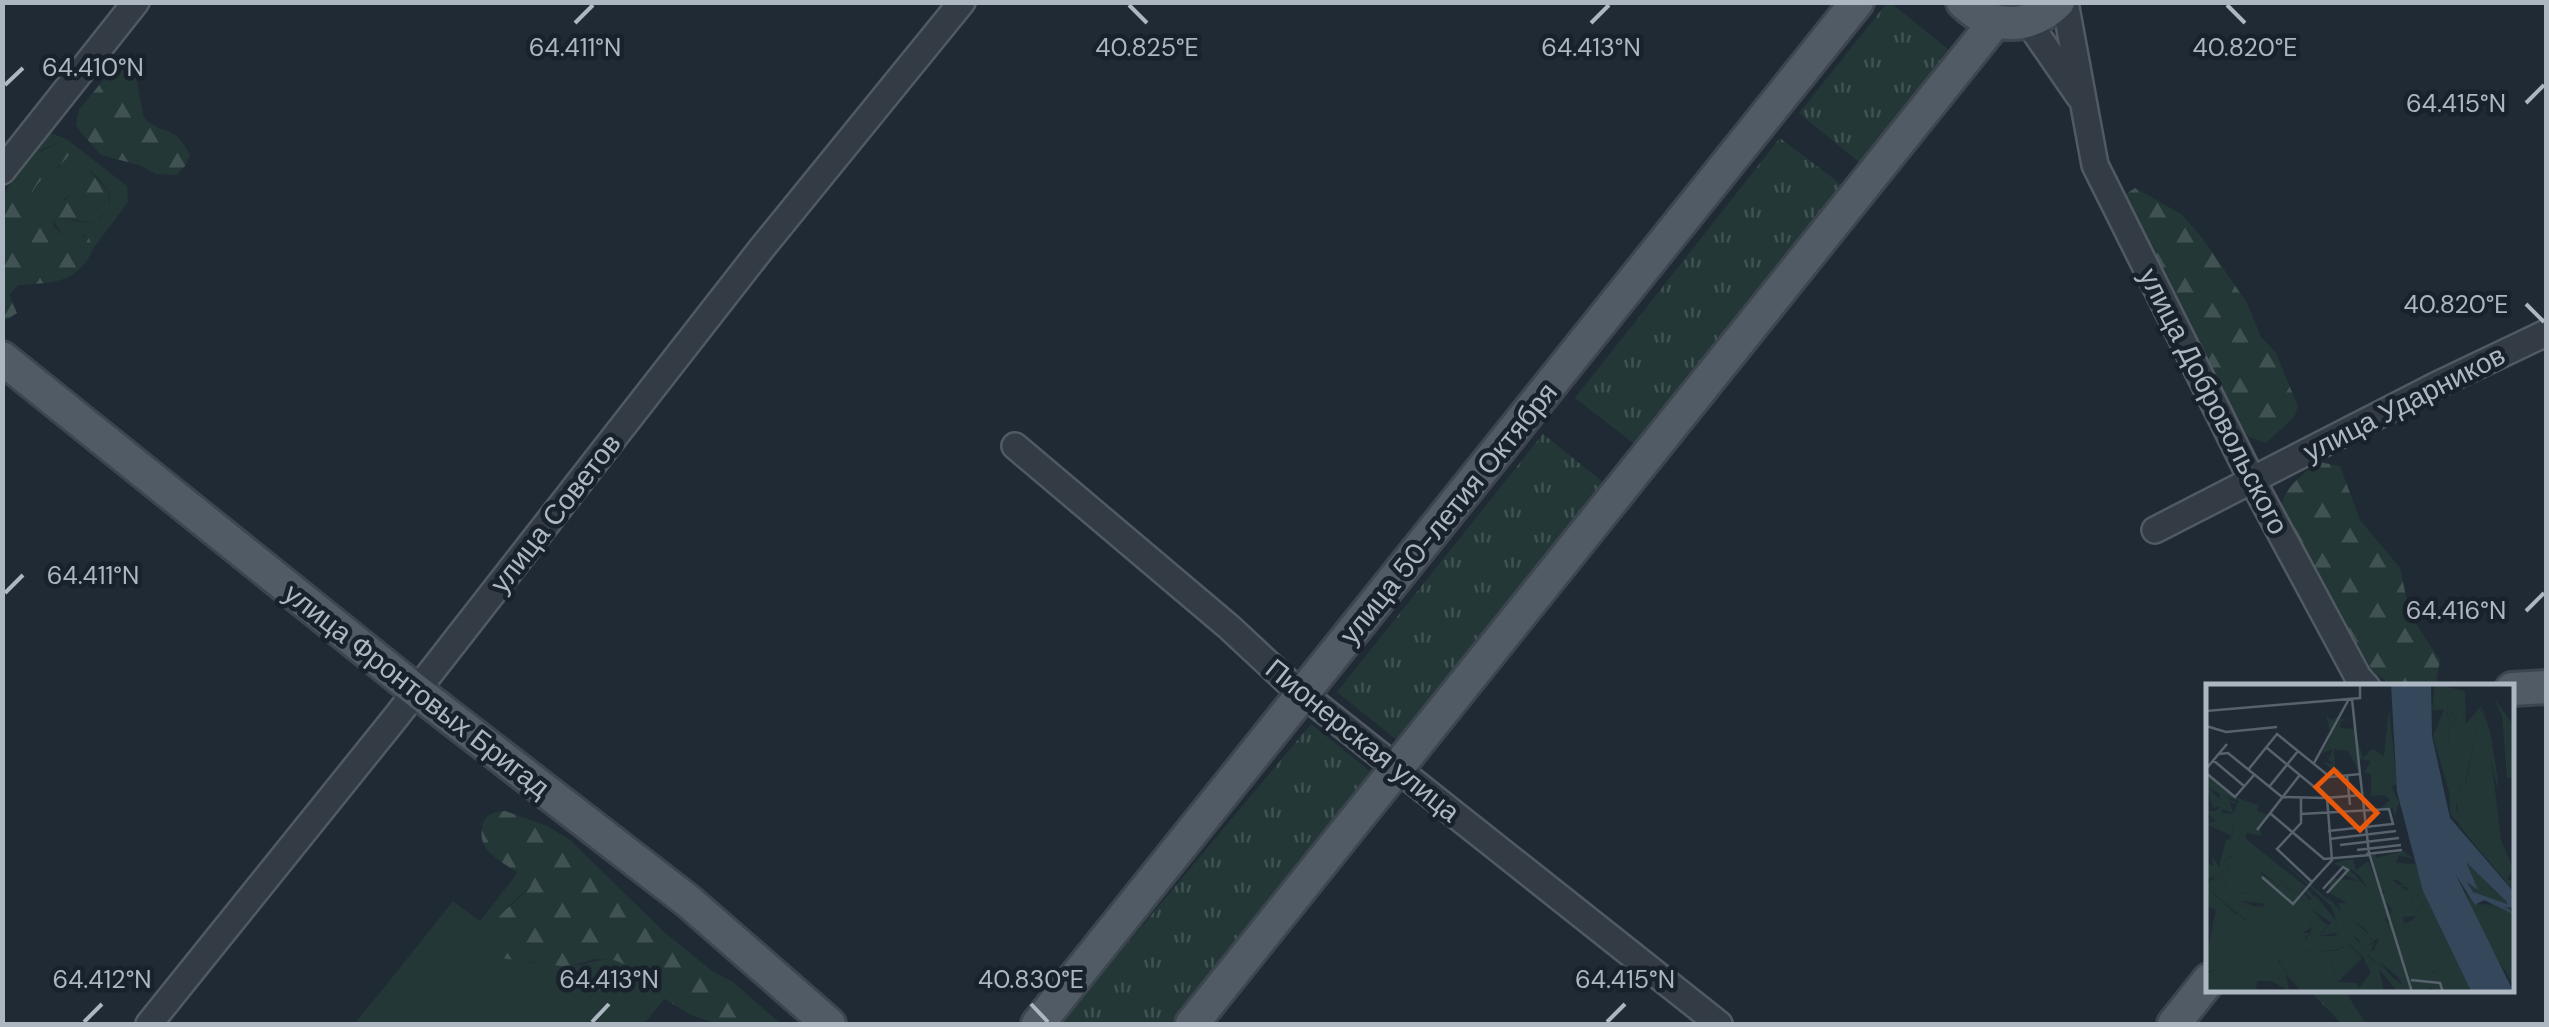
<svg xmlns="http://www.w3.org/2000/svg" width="2549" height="1027" font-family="'DM Sans',sans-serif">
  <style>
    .grass { fill: #233737 }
    .forest { fill: url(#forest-firs) }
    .park { fill: url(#park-tufts) }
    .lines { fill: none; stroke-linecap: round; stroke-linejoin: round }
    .minor-casing { stroke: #515a63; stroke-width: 30 }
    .major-casing { stroke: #3d454f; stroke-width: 38 }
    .minor { stroke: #333c45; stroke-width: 25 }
    .major { stroke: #515b66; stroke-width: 32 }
    .ticks { fill: none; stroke: #adb7c2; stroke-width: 4 }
    .labels { text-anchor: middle; stroke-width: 9; stroke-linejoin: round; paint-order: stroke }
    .street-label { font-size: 28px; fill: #adb7c2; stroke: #19212a }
    .inset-road { fill: none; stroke: #58626d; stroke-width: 2.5 }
    .view { fill: #e8590c; fill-opacity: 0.15; stroke: #e8590c; stroke-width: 5 }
    .inset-edge { fill: none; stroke: #adb7c2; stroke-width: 5 }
    .ticks-label { font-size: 25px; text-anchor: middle; fill: #adb7c2; stroke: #19212a; stroke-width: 9; stroke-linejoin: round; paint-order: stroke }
  </style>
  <defs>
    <pattern id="forest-firs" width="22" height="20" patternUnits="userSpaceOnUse" patternTransform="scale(2.5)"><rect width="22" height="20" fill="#233737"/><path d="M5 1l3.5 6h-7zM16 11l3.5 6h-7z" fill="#405252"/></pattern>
    <pattern id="park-tufts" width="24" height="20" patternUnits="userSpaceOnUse" patternTransform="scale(2.5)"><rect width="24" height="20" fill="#233737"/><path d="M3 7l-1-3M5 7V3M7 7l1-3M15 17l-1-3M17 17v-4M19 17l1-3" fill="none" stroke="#405252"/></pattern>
  </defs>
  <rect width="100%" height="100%" fill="#202a35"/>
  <path class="grass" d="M51,133L68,140L127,186L128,202L93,249L85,235L66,239L53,221C69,214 78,225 92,222C98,221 101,218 105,213C120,195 99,179 86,167L74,174V191L59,204L44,207L31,196L42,177L60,166L63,141L43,149L17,173L42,136Z
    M519,871L531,886L507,907L530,963C543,961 556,966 569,966C591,966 609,951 630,966C645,977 646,988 665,998L644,1024H380L393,996L383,989L453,901L480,921Z"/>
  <path class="forest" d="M118,70H129L136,78L144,118C164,137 174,123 190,155L185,166L177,175L156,174L139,165L101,155L79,130L76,124L79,110L104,79Z
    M63,141L68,144L69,155C56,173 42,171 31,196L44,207C72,202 74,194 75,168L86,167L108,191L110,207L97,221C81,225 69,213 53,221L54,226L66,238L80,235L89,238L93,249C78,284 51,283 18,285L9,295L17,313L3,322V196L17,173L34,155Z
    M2135,188L2181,214L2203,239L2247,303L2261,337L2276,353L2298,407L2294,417L2266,443L2249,437L2234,418L2125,205L2126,194Z
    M2319,462L2340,466L2360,520L2400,568L2410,615L2440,660L2435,687H2393L2372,670L2353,636L2336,615L2281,512C2281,490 2302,474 2319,462Z
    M505,811L547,826L570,840L664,932L712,971L733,982L781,1024H718L691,1015L647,988L631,967L614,960L595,959L568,967L500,958C470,927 514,907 531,886C518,865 476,858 482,828C484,814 494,812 505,811Z
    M383,989L394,996L380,1024H354Z
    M2314,990H2344L2366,1024H2342L2315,996Z"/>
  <path class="park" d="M1887,3H1891L1949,50L1860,163L1799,113Z
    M1780,138L1843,186L1637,446L1575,398Z
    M1543,434L1604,483L1398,741L1337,692Z
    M1311,724L1371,772L1170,1024H1060Z"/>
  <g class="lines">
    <g class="minor-casing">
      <path id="minor" d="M2065,2L2095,165L2252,480L2358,677L2367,687
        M2028,22L2079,96
        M2,171L136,2
        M1015,446L1229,627L1288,682L1719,1024
        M2155,530L2435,386L2546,333
        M149,1024L396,717L762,248L962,2"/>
    </g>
    <g class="major-casing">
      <path id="major" d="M1963,2C1991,30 2030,30 2058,2
        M2,358L415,690L688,901L829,1024
        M2512,689L2546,687
        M1038,1024L1857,2
        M1192,1024L1995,22
        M2174,1024L2209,980"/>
    </g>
    <use href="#minor" class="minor"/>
    <use href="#major" class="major"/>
  </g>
  <path class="ticks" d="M1129,5L1147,23M2227,5L2245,23M575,23L593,5M1591,23L1609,5M5,85L23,68M2526,103L2544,85M2526,304L2544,322M5,593L23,575M2526,611L2544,593M1031,1004L1048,1022M84,1022L102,1004M592,1022L609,1004M1607,1022L1625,1004"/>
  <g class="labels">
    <g class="street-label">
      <text transform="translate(2214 401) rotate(63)" y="10">улица Добровольского</text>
      <text transform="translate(2404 403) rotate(-27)" y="10">улица Ударников</text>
      <text transform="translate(555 513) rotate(-52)" y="10">улица Советов</text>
      <text transform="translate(1448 513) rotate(-51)" y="10">улица 50-летия Октября</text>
      <text transform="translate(417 690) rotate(38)" y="10">улица Фронтовых Бригад</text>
      <text transform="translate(1363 740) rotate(39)" y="10">Пионерская улица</text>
    </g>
  </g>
  <g transform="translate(2206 684)">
    <rect width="308" height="308" fill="#202a35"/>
    <path d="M251,13L256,15L259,104L274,26L281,39L295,156L307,184L301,196H307V206L275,168L262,126L254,124V99L250,124L256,142L244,130L242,45L251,32L245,28L242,41L241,19ZM288,14L308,42L307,93L301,94L296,32ZM0,89L29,113L52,121L55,116L51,127L65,132L53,142L56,152L40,149V155L99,202L92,209L70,192L83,206L98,217L95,212L98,209L103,216L110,212L131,238L122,213L136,229L132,219H141L123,209L124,194L152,197L137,190L140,178L135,175L143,177L142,184L167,210L164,229L151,235L176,240L178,233L182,240L186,225L174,211L180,208L172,206L164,170L170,169V185L195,183V194L171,185L172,197L180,191L201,207L202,201L217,218L211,228L203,210L210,232L197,233L198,239L205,237L199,244L208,243L200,246L207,274L217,271L210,263L231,260L220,285L238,292L245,307H227L224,300L222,307H210L201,300L171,261L180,256L172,257V241L151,236L159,216L153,224L139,226L137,242L146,235L165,253L159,258L147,252L159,264L169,258L162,272L203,307L190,306L173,285L178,307H151L165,288L156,272L130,249L113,252L125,239L55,188L57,201L43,210L31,207V218L38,224L35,217L50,223L69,220L73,230L59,245L37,234L4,201L12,193L22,206L14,188L23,186L19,175L28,172L20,156L25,155L29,140L24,151L0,140L10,137L0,127L27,130L33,117L17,111L22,121L13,116L14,110L0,102ZM252,193L266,227L278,221L293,224L290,251L279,257L291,279L285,271L261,221ZM0,203L33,233L13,227L0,273L10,226L0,221Z" fill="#233737"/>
    <path d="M229,0L259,7L260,40L275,22L284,47L292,96L291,104L275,25L258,105L256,15L251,13L241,19L242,40L245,28L251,32L242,45L245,115L227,52L238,26H226ZM183,24L191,101L185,102L193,118L189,132L186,124L174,125L184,116L178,111L165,112V90L158,89L165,77L154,75L153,88L142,67L128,65L129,83L137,88L134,92L117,78L128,81L122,76L127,65L115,70L125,52L120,29L124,36L134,32L130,41L135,35L145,36L135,37L134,44L148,45L157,74L166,65L178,72ZM256,99L254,124L262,125L278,172L253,141L250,109ZM0,102L21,122L17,111L33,121L46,120L55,131L48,132L57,133L49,144L42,141L41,148V145L36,141L34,147L33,138L42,141V126L23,117L28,130L17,125L14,132L21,131L29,140L24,155V137L0,127H10L14,122L7,124ZM20,156L28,171L19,175L23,186L14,188L22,206L12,193L5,202L20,214L37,235L54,239L70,236L62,220L35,217L37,224L31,218V207L42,210L57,201L52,188L89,211L61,184L92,209L100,202L120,230L99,208L94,212L116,236L97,249H103L98,256L111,251V268L132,266L139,263L130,264L125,254L132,250L156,274L132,298L151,299L155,307H134L124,273H93L107,268L101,266L72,277L95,307L80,291L83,307L65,297H51L50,307H0V290L11,286L0,288V273L13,227L33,231L0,203L9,192L0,195V179L7,182L6,172L13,183ZM197,167L208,175L193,171L190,179L209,180L265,307H243L239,294L225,286L217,292L232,307L211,298L214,307H200L191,292L173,278L190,297L140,250L158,264L143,243L166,256L159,245L145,235L137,243L138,229L126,223L67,169L137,228L166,211L153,191L145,185L137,183L130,181L128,179L147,175L150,186L162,177L186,233L191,226L198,227L197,242L210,233L204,222L203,210L211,228L217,219L205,204L187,201H197L191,196L174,197L167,175ZM179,233L194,250V256L179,246L177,247L191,263L190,274L171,262L179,265L178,251L170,260L168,267L158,265L172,254ZM258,175L307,224V300L276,251H289L293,224L278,221L266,227L258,201L269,220L294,221L266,207L261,197L270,204Z" fill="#233737" fill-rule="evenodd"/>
    <path d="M111,234L122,241L113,252H127L130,264H141L111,268V251L107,257L87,262L101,254ZM101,266L124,273L134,307H95L73,278L80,270Z" fill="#233737"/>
    <path d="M60,197L106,237L87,260L79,263L51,237L63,225L48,210Z" fill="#233737"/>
    <path d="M185,0H225L226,52L244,134L307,207V223L297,224L303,225L307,230L278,216L269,221L250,191L307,307H265L217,207L191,108ZM260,178L301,218V220L267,208L261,198L272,206Z" fill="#34475b" fill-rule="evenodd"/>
    <path class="inset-road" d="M146,15L154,90M0,27L154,14V0M0,42L20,48L71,43M61,64L118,111M13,70L22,69L76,113L118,114M7,76L38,102M108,79L143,15M0,85L21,60M42,86L71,50L124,93L154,90L163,169L206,308M0,89L29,113L48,91M141,91L144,121M63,103L92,67M95,113V139L71,165L106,198M119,114L156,111M65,130L118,175L164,171M95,130L183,125L187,140L122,147M51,146L93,92M123,155L190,147M134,161L193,154M151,166L195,161M160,170L196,166M56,193L87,220L106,198M106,198L126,176L121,114M117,205L137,183L142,186L121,209M205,296L234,299L237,308"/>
    <path class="view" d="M128,86L171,129L154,146L110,103Z"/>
    <rect width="308" height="308" class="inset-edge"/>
  </g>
  <g class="ticks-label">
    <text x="575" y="56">64.411°N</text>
    <text x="1147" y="56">40.825°E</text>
    <text x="1591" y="56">64.413°N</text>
    <text x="2245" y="56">40.820°E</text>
    <text x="93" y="76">64.410°N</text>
    <text x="2456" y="112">64.415°N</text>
    <text x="2456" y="313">40.820°E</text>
    <text x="93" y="584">64.411°N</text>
    <text x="2456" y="619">64.416°N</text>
    <text x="102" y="988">64.412°N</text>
    <text x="609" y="988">64.413°N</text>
    <text x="1031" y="988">40.830°E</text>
    <text x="1625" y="988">64.415°N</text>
  </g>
  <rect width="2549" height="1027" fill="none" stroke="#adb7c2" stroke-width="10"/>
</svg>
